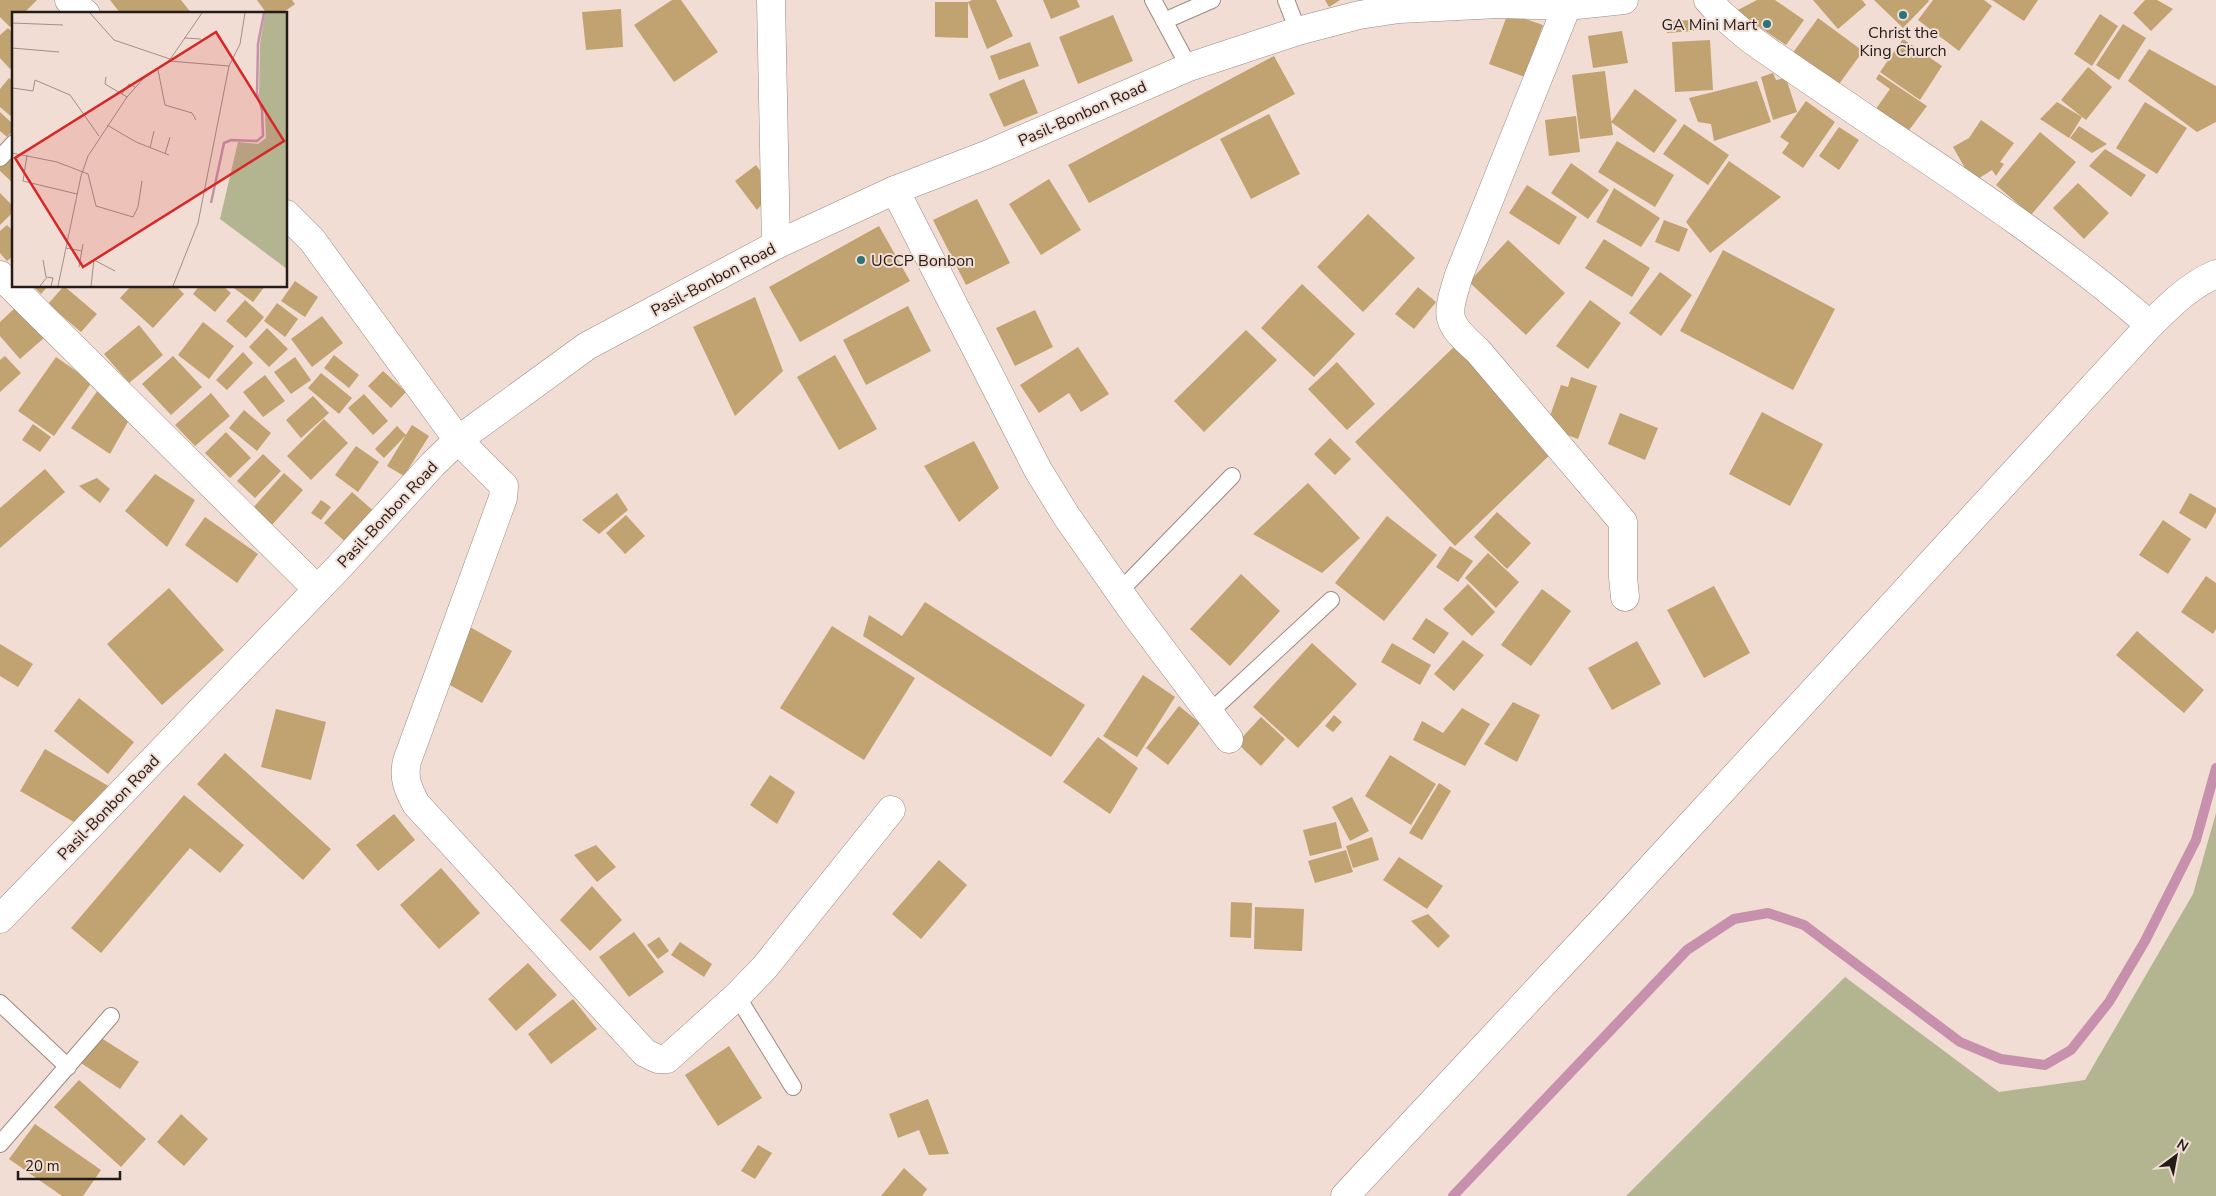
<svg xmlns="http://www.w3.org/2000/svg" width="2216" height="1196" font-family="'Nunito Sans',sans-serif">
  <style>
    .green { fill: #b3b591 }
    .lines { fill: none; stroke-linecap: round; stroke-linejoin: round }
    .stream { stroke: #c791ad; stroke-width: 10 }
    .building { fill: #c1a271 }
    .service-casing { stroke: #9b8980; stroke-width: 18 }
    .minor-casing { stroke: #9b8980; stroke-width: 29 }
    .tertiary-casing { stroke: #9b8980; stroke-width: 29 }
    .service { stroke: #fff; stroke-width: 16 }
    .minor { stroke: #fff; stroke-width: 28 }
    .tertiary { stroke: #fff; stroke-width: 28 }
    .poi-dot { fill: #2a747a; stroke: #f1ddd3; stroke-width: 2 }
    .labels { text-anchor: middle; stroke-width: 4; stroke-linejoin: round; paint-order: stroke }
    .poi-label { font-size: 16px; fill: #231c19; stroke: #f1ddd3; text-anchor: end }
    .street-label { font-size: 16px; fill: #231c19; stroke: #f1ddd3 }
    .inset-river { fill: none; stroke: #c791ad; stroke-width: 2.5 }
    .inset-road { fill: none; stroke: #9f9089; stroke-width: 1 }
    .view { fill: #d62828; fill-opacity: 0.15; stroke: #d62828; stroke-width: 2.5 }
    .inset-edge { fill: none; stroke: #231c19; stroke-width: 2.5 }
  </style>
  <rect width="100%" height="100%" fill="#f1ddd3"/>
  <path class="green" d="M2216,813V1196H1626L1845,977L1999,1092L2085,1080L2193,894Z"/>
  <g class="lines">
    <path class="stream" d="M1453,1196L1687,950L1734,919L1768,913L1804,925L1960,1042L2001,1059L2045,1065L2071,1050L2109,1002L2145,941L2196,840L2216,768"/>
  </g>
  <path class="building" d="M0,0H37L23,14H14V23L10,27L0,17Z
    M110,0H181L192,14H121Z
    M257,0H292L295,4L281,14H267Z
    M672,0H681L718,52L674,82L634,25Z
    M972,0H996L1013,36L987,49L968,2Z
    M1043,0H1077L1080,7L1051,19Z
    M1325,0H1340L1329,7Z
    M1757,0H1775L1804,20L1786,45L1736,11Z
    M1813,0H1862L1866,5L1838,29Z
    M1874,0H1928L1929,1L1903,28Z
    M1933,0H1984L1992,6L1959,51L1918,20Z
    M1992,0H2038L2024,21Z
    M2145,0H2157L2173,9L2151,31L2133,13Z
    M935,2H968V38L935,37Z
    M621,9L623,47L586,50L582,12Z
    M1508,13L1543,25L1525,77L1489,64Z
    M2100,14L2118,26L2092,66L2074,54Z
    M1113,15L1133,61L1078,84L1059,37Z
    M1818,18L1863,51L1837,87L1792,54Z
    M1694,20V31L1667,33L1665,21Z
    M2123,24L2146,38L2119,80L2096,65Z
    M8,28L14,34V65L10,69L0,58V35Z
    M1622,31L1628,63L1593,68L1588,36Z
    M1903,39L1942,66L1920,100L1880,72Z
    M1710,40L1713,90L1675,92L1672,42Z
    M1030,42L1039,66L999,80L990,56Z
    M2149,49L2216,86V122L2197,132L2128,81Z
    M1274,56L1295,94L1089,203L1068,165Z
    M2088,67L2112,87L2086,120L2061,100Z
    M1605,71L1613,135L1580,139L1572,75Z
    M1773,73L1776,80L1786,78L1797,112L1773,120L1761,77Z
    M1879,74L1927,106L1904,137L1873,113L1890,89L1876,79Z
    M9,78L14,82V119L0,107V89Z
    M1024,79L1038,113L1004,127L989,94Z
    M1757,81L1771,122L1714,141L1711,124L1698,122L1689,98Z
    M1635,89L1677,120L1654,153L1611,122Z
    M1806,101L1835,122L1803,168L1782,153L1789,143L1780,137Z
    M2057,102L2082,117L2069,138L2040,119Z
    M2145,102L2187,128L2157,174L2116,148Z
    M0,112L14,125V130L7,137L0,131Z
    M1269,114L1300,174L1251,199L1220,139Z
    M1576,116L1580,152L1549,156L1545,120Z
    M1981,120L2014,143L2000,162L2004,164L1996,176L1992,170L1973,182L1953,147L1969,138Z
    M1684,124L1729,155L1708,185L1663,154Z
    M2079,126L2107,144L2092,153L2070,138Z
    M1839,127L1859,140L1839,170L1819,156Z
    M2040,132L2076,162L2031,215L1996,185Z
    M1617,141L1674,175L1655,207L1598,172Z
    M2105,149L2146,175L2131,197L2089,166Z
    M14,153V184L0,171V166Z
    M1729,161L1781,197L1710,253L1686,222Z
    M1571,163L1609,190L1588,219L1551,193Z
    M756,165L774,189L757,210L735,181Z
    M1049,179L1081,230L1041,255L1009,204Z
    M2078,183L2109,213L2084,239L2053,208Z
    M1527,185L1577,217L1559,245L1509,213Z
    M1614,188L1660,218L1641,247L1596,222Z
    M0,193L14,207V211L0,225Z
    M977,199L1010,263L966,285L933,220Z
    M1368,214L1415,258L1363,312L1317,267Z
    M1664,220L1688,229L1679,252L1655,242Z
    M7,225L14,232V255L7,261L0,253V231Z
    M879,226L910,281L800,342L769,287Z
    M1604,239L1650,268L1632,297L1585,268Z
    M1508,240L1565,293L1526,335L1469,282Z
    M1723,250L1835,309L1793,390L1680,331Z
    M1660,272L1692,295L1661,336L1629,313Z
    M295,281L318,297L305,317L281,301Z
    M1302,284L1355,334L1314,377L1261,328Z
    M33,286H48L41,294Z
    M64,286L97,314L81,332L48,304Z
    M131,286H176L184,294L153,328L120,298Z
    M199,286H223L231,293L215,312L193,294Z
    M231,286H265L253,302Z
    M1418,287L1436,302L1414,329L1395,314Z
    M755,297L783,371L735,416L693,327Z
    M245,300L264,317L246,338L226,321Z
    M1590,300L1621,323L1588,369L1556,346Z
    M277,303L298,319L285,337L264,321Z
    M17,306L45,337L20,359L0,336V322Z
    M908,306L931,351L866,385L843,340Z
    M1035,310L1053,347L1015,366L996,328Z
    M322,316L343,343L312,367L291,339Z
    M203,322L234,346L209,379L178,355Z
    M139,325L163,355L129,383L104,354Z
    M267,328L288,349L269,367L249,347Z
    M1246,330L1277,360L1204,432L1174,401Z
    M1456,345L1557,448L1455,546L1355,442Z
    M1078,347L1109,394L1081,412L1069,393L1039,413L1020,385Z
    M243,352L253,363L227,390L216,380Z
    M334,355L359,375L349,388L324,368Z
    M835,355L877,429L839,450L797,377Z
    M5,356L21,373L0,392V360Z
    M173,356L202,387L171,415L142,384Z
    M56,357L92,382L54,436L18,411Z
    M295,357L311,380L291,394L274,372Z
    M1337,362L1375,404L1347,430L1308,389Z
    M383,371L406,392L391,408L368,386Z
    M321,373L352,398L339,414L308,388Z
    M265,375L285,401L263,417L243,392Z
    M1571,377L1597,386L1578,439L1546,427L1561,385L1568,387Z
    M103,383L134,411L110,454L71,428Z
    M211,393L230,416L195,446L175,425Z
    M364,394L388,421L373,435L348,408Z
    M313,396L329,413L301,438L286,420Z
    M244,410L271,433L257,451L229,428Z
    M1762,412L1823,444L1790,506L1729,474Z
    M1620,413L1658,428L1645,460L1608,444Z
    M324,419L348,443L311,480L287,456Z
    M33,424L51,437L40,452L22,440Z
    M412,425L429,436L404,476L387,466Z
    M397,426L406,435L384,458L375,449Z
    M226,432L251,458L230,478L205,453Z
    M1330,438L1351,459L1335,475L1314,454Z
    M974,441L999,488L959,522L924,466Z
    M356,446L379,462L358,492L335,475Z
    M263,454L281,471L255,498L237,481Z
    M45,469L65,492L0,548V508Z
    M284,473L303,490L271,526L252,509Z
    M155,474L195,500L167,547L125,511Z
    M97,478L110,489L100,503L79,486Z
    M1308,483L1360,538L1322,573L1253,534Z
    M352,492L376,513L348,544L324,523Z
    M617,493L628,510L599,534L582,520Z
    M2190,493L2216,508V512L2206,529L2179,513Z
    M321,500L331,507L321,520L311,513Z
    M1497,512L1531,543L1507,569L1474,537Z
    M626,515L645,536L625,554L606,533Z
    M1387,516L1437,555L1384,621L1335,583Z
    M205,517L258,554L237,583L185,545Z
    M2163,520L2191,539L2168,574L2139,555Z
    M1450,546L1473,561L1458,582L1436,567Z
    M1488,553L1519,582L1496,608L1465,578Z
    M1241,574L1280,611L1230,666L1190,629Z
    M2206,576L2216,583V629L2213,634L2181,612Z
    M1468,584L1495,612L1472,636L1443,609Z
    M1714,586L1750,653L1704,678L1667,610Z
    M169,588L224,650L162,705L107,644Z
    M1542,589L1571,611L1531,666L1501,645Z
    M925,602L1085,705L1051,757L863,636L869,615L902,636Z
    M1426,618L1449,633L1434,654L1412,639Z
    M832,626L915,678L864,760L780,708Z
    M470,627L512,651L482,703L441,680Z
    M2137,631L2204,690L2184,713L2116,655Z
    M1463,640L1484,655L1454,691L1434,674Z
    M1637,641L1661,684L1612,710L1588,668Z
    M1312,643L1357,684L1298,748L1253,707Z
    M1392,643L1431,665L1420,685L1381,662Z
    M0,644L33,664L18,687L0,676Z
    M1143,675L1175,697L1137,757L1103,736Z
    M79,698L134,742L108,774L54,731Z
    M1513,702L1540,715L1517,762L1484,744Z
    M1179,706L1200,723L1168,765L1146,748Z
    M1462,708L1490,724L1465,766L1413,740L1422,721L1443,733Z
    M276,709L326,722L311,780L261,767Z
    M1334,715L1342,722L1333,732L1325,726Z
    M1261,717L1285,739L1261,766L1237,743Z
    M1098,737L1138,768L1110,814L1063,782Z
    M45,749L117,791L93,833L20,791Z
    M225,753L331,849L303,880L197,784Z
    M1390,755L1436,784L1411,825L1365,796Z
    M770,775L795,792L777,824L750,805Z
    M1439,783L1451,791L1422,840L1409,833Z
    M184,795L244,845L220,873L190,848L101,953L71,928Z
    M1352,797L1369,831L1350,841L1332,807Z
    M394,814L415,840L378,871L356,845Z
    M1336,822L1342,848L1310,856L1303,830Z
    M1372,837L1379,860L1353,868L1346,846Z
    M596,845L616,867L597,882L574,855Z
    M1346,850L1353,872L1315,883L1308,861Z
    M1399,857L1443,886L1427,909L1383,880Z
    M939,860L967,885L921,939L892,914Z
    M441,868L480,913L439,949L400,905Z
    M592,886L622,920L590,951L560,920Z
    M1231,902L1252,903L1251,938L1230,937Z
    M1255,907L1304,909L1302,951L1254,949Z
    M1428,914L1450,936L1438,948L1411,921Z
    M634,932L664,972L629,997L599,957Z
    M659,937L669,951L658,959L647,945Z
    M680,942L712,964L704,977L671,955Z
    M528,963L557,995L516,1031L488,999Z
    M573,999L597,1029L551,1064L528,1034Z
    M98,1036L139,1062L120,1089L81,1063Z
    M729,1046L762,1098L718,1126L685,1075Z
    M79,1080L146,1139L121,1167L54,1107Z
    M928,1099L949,1154L929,1155L919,1130L898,1138L889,1114Z
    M181,1114L208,1139L184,1166L157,1142Z
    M35,1124L101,1170L83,1196H62L9,1159Z
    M758,1145L772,1153L755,1179L741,1171Z
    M904,1168L927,1189L922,1196H881Z"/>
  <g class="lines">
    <g class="service-casing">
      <path id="service" d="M1153,0L1189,67
        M1286,0L1298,31
        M1164,21L1212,0
        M0,158L14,143
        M1120,591L1232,476
        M1209,713L1331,600
        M737,996L793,1087
        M0,1003L68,1067
        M0,1144L111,1016"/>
    </g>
    <g class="minor-casing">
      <path id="minor" d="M69,0L86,14
        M771,0L776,245
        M1708,0L1722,15L1749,38C1882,133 2026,217 2150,325
        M1567,6L1459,275C1446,317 1444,321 1478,351L1623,522V577L1625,597
        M895,190L1038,470L1067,517L1135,614L1229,739
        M286,214L312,240L458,440L504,486L503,498L407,761C403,778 408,789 416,804L645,1053L658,1059H667L737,996L765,967L891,810
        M0,275L317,589
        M1345,1196L1614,908L2150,325C2170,305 2190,285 2216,274"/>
    </g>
    <g class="tertiary-casing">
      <path id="tertiary" d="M0,919L339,567L433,464L458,440L587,346L776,245L895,190L986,155L1189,67L1298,31L1359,15L1399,9L1498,4L1567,6L1624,0"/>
    </g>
    <use href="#service" class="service"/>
    <use href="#minor" class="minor"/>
    <use href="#tertiary" class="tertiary"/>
  </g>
  <g class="poi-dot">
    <circle cx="1903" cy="15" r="5"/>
    <circle cx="1767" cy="24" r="5"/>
    <circle cx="861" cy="260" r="5"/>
  </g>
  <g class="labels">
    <g class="poi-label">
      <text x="1757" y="30">GA Mini Mart</text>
      <text x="1903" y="38" text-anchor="middle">Christ the<tspan x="1903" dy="18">King Church</tspan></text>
      <text x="871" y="266" text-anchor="start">UCCP Bonbon</text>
    </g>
    <g class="street-label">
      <text transform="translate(1082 113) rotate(-24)" y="6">Pasil-Bonbon Road</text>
      <text transform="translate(713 279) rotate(-28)" y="6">Pasil-Bonbon Road</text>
      <text transform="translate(387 514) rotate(-47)" y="6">Pasil-Bonbon Road</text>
      <text transform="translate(108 807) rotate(-46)" y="6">Pasil-Bonbon Road</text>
    </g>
  </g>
  <g transform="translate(12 12)">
    <rect width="275" height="275" fill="#f1ddd3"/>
    <path d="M253,1H275V257L208,207L226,130L246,132L254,126L253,103L247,83L248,32Z" fill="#b3b591"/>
    <path class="inset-river" d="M199,191L212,131L219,128L245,129L251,124L250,98L245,81L246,32L252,1"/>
    <path class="inset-road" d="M78,1L102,28L158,47M0,11L51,13M172,26L189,27M0,36L47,40M157,49L217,54M146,58L153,93L180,101L184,108M94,65L93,72L115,85M0,76V103M1,76L21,79L23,68L58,83L87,124M110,82L117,72L123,75M95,113L124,130L157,143M138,136L142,119M0,141L45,150L76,162L84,194L121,205L126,195L130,169M153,142L158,125M15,143L11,169L65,182M54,236L70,239M31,248L34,265M67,255L71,232M28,274L35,265L41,266L39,274M46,274L69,164L76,144L115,85L131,67L157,49L190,1M79,274L82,248L103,259M161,274L186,211L217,54L228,32L233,1"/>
    <path class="view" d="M204,20L272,129L71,255L3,146Z"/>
    <rect width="275" height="275" class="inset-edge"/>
  </g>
  <g transform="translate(2176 1156) rotate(32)" stroke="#f1ddd3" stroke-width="4" paint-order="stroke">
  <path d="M0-4L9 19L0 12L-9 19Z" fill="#231c19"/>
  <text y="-8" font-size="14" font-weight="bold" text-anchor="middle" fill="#231c19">N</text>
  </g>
  <path d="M18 1171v8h102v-8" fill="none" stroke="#231c19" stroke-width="2.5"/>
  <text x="25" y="1171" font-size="15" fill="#231c19" stroke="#f1ddd3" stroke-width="4" paint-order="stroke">20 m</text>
</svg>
